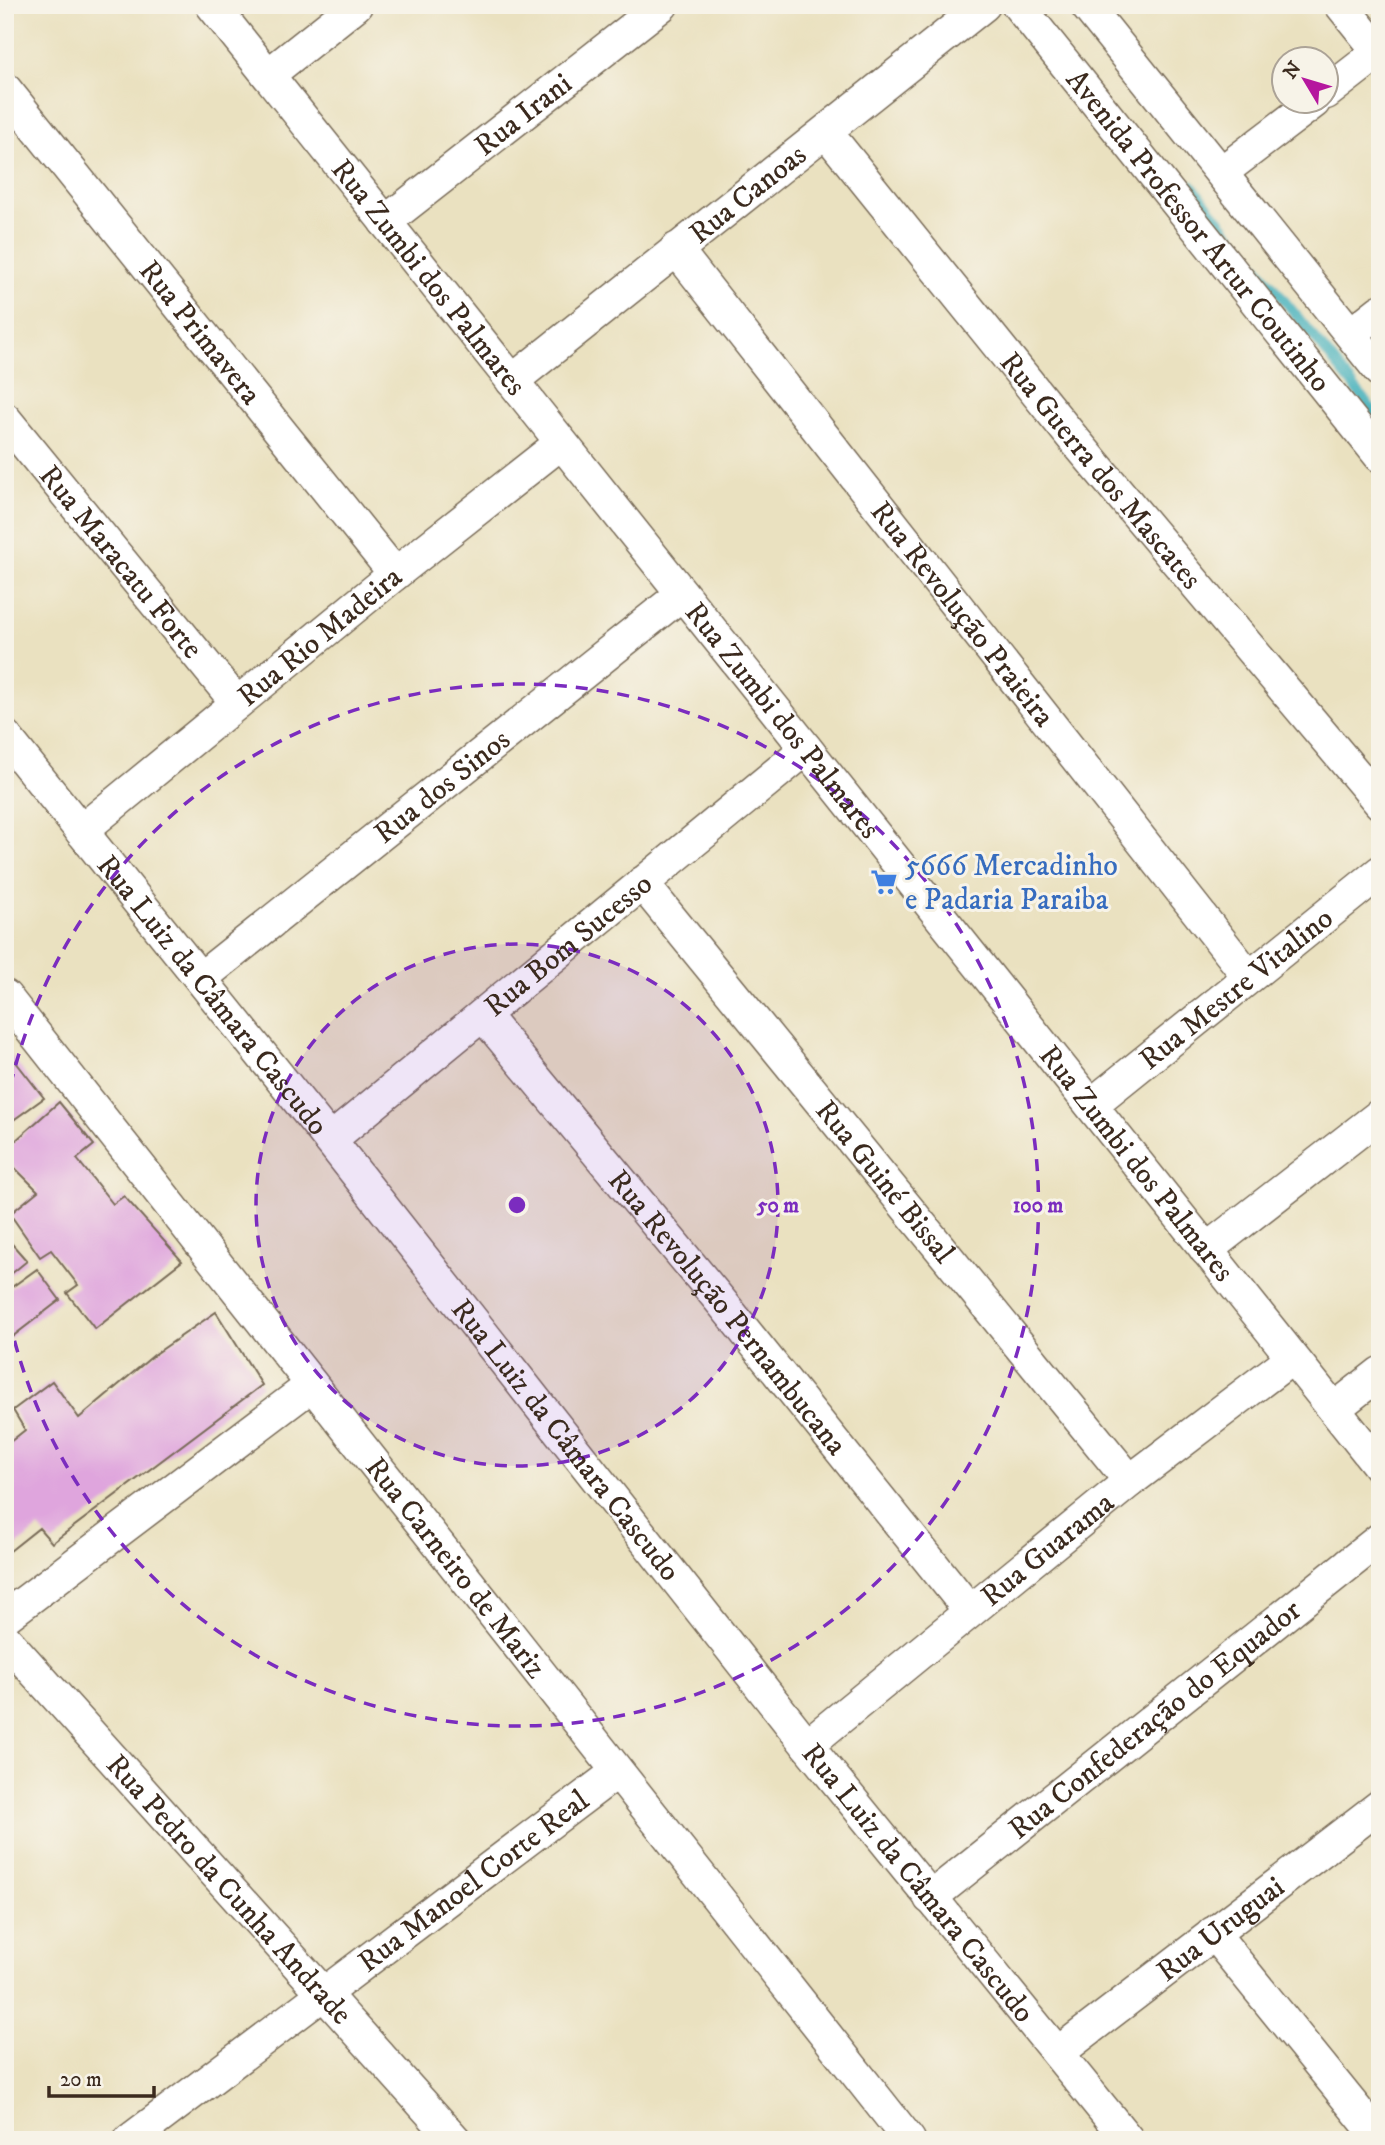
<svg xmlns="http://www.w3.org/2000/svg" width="1385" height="2145" font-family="'IM FELL DW Pica',serif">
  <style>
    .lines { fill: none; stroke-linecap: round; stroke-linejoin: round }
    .stream { stroke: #3eaeba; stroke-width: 10 }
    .building { fill: #dfa5dd }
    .street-casing { stroke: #786a57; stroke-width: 35 }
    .street { stroke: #fff; stroke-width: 32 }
    .ring { fill: none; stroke: #7b2cbf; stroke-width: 3.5; stroke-dasharray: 12 9 }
    .labels { text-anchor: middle; stroke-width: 6; stroke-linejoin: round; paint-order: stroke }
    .street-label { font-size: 30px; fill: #3b2a1e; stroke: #f7f3e8 }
    .shop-label { font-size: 30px; fill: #366cbe; stroke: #f7f3e8; text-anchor: start }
    .centre { fill: #7b2cbf; stroke: #f7f3e8; stroke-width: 3.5 }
    .ring-label { font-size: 21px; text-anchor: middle; font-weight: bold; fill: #7b2cbf; stroke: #f7f3e8; stroke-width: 6; stroke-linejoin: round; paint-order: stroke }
  </style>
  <rect width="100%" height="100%" fill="#f7f3e8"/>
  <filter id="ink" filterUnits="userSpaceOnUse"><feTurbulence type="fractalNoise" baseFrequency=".0143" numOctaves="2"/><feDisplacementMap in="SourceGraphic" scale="14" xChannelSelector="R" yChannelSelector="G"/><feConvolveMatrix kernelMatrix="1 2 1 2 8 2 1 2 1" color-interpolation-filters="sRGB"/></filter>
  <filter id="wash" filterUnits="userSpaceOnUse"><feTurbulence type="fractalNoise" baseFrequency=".00686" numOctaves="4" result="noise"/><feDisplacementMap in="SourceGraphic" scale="28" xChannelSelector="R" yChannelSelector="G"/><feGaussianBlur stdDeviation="1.57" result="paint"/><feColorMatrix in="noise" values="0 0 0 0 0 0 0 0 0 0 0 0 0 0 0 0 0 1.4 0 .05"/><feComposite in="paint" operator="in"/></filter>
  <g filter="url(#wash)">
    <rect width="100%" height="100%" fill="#eae1c0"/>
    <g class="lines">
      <path class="stream" d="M1191,185L1380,419"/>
    </g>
    <g id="blocks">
      <path class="building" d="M5,1048L44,1098L5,1126Z
        M59,1102L94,1145L77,1159L113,1204L124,1196L182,1261L95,1329L67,1293L78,1285L51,1250L40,1257L10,1214L38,1191L5,1158V1150Z
        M5,1236L27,1261L5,1279Z
        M37,1269L60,1300L8,1340L5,1292Z
        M216,1312L262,1385L52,1543L39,1528L5,1555V1446L25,1430L13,1410L52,1381L79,1418L154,1355Z"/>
    </g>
  </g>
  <g filter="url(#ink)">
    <use href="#blocks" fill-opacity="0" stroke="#786a57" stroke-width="2"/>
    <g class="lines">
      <g class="street-casing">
        <g id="street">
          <path id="s1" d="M212,5L1380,1467"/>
          <path id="s2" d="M1018,5L1380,456"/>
          <path d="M1086,5L1380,371"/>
          <path d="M1341,5L1379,52"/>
          <path d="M268,75L356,5"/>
          <path id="s3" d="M5,89L395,574"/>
          <path d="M1326,93L1380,51"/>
          <path id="s4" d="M826,132L1072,437L1380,803"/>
          <path d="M1222,172L1314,102"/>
          <path id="s5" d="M385,222L662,5"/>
          <path id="s6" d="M676,249L1249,977"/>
          <path d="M1352,333L1380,311"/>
          <path id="s7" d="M512,381L984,5"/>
          <path id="s8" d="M5,419L237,703"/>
          <path id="s9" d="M5,736L330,1140L807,1745L1128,2140"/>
          <path id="s10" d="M81,831L395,574L561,443"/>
          <path id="s11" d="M642,883L1130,1481"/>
          <path id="s12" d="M201,978L682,594"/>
          <path id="s13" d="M5,996L909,2140"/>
          <path id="s14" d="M483,1015L723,1304L970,1611"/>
          <path id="s15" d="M1091,1105L1380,872"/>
          <path id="s16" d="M330,1140L806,749"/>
          <path d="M1206,1250L1380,1115"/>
          <path d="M1334,1409L1380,1373"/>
          <path d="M5,1617L312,1385"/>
          <path id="s17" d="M5,1639L455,2140"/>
          <path id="s18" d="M807,1745L1130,1481L1292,1358"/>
          <path id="s19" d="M930,1898L1380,1539"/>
          <path d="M1213,1933L1380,2139"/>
          <path id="s20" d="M1059,2052L1380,1806"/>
          <path id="s21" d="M130,2140L617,1772"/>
        </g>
      </g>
      <use href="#street" class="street"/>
    </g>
  </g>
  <circle cx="517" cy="1205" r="261" fill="#7b2cbf" fill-opacity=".12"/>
  <g class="ring">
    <circle cx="517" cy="1205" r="261"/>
    <path d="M6 1106A521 521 0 1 1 6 1304"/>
  </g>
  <defs>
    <g id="supermarket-bare" transform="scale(2.1)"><path d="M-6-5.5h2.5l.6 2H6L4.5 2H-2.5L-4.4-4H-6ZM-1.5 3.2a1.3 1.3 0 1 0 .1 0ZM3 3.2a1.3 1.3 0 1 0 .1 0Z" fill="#3f7fe0" stroke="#f7f3e8" stroke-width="2.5" paint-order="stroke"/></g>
  </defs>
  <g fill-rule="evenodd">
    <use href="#supermarket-bare" x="884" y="882"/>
  </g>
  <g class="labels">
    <g class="street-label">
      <text dy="10" stroke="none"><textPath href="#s5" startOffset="175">Rua Irani</textPath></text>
      <text dy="10" stroke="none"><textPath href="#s7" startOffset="301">Rua Canoas</textPath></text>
      <text dy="10" stroke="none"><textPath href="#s2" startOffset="289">Avenida Professor Artur Coutinho</textPath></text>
      <text dy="10" stroke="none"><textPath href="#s1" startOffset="348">Rua Zumbi dos Palmares</textPath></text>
      <text dy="10" stroke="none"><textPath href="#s3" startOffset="312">Rua Primavera</textPath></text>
      <text dy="10" stroke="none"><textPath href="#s4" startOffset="436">Rua Guerra dos Mascates</textPath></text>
      <text dy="10" stroke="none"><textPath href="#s8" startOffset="184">Rua Maracatu Forte</textPath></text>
      <text dy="10" stroke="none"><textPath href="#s6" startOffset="464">Rua Revolução Praieira</textPath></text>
      <text dy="10" stroke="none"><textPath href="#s10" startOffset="308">Rua Rio Madeira</textPath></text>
      <text dy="10" stroke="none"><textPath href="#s1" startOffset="915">Rua Zumbi dos Palmares</textPath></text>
      <text dy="10" stroke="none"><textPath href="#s12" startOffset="308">Rua dos Sinos</textPath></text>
      <text dy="10" stroke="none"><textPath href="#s16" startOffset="308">Rua Bom Sucesso</textPath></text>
      <text dy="10" stroke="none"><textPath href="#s15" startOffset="186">Rua Mestre Vitalino</textPath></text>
      <text dy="10" stroke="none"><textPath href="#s9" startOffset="332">Rua Luiz da Câmara Cascudo</textPath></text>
      <text dy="10" stroke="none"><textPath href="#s1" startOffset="1482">Rua Zumbi dos Palmares</textPath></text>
      <text dy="10" stroke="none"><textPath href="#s11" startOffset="385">Rua Guiné Bissal</textPath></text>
      <text dy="10" stroke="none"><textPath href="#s14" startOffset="385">Rua Revolução Pernambucana</textPath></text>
      <text dy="10" stroke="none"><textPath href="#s9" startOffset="900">Rua Luiz da Câmara Cascudo</textPath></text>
      <text dy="10" stroke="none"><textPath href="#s18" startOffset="310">Rua Guarama</textPath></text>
      <text dy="10" stroke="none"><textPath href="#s13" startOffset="728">Rua Carneiro de Mariz</textPath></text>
      <text dy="10" stroke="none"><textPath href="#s19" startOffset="287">Rua Confederação do Equador</textPath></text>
      <text dy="10" stroke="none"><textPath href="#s21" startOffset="430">Rua Manoel Corte Real</textPath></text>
      <text dy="10" stroke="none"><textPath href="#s9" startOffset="1466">Rua Luiz da Câmara Cascudo</textPath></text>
      <text dy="10" stroke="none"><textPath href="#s17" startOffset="336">Rua Pedro da Cunha Andrade</textPath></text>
      <text dy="10" stroke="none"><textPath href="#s20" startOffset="203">Rua Uruguai</textPath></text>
    </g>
    <g class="shop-label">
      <text x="905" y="875">5666 Mercadinho<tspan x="905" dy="34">e Padaria Paraiba</tspan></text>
    </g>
  </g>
  <circle cx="517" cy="1205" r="10" class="centre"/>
  <g class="ring-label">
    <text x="778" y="1212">50 m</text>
    <text x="1038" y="1212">100 m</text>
  </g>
  <rect width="1385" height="2145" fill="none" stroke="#f7f3e8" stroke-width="28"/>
  <g transform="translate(1305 80) rotate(308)"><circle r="33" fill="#f7f3e8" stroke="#aca397" stroke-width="2"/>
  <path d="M0-5L12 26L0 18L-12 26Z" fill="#b5179e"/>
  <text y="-10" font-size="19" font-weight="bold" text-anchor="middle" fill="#3b2a1e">N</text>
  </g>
  <path d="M49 2086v10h105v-10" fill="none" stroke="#3b2a1e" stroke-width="3.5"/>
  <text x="60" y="2086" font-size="21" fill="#3b2a1e" stroke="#f7f3e8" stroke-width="5" paint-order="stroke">20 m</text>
</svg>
